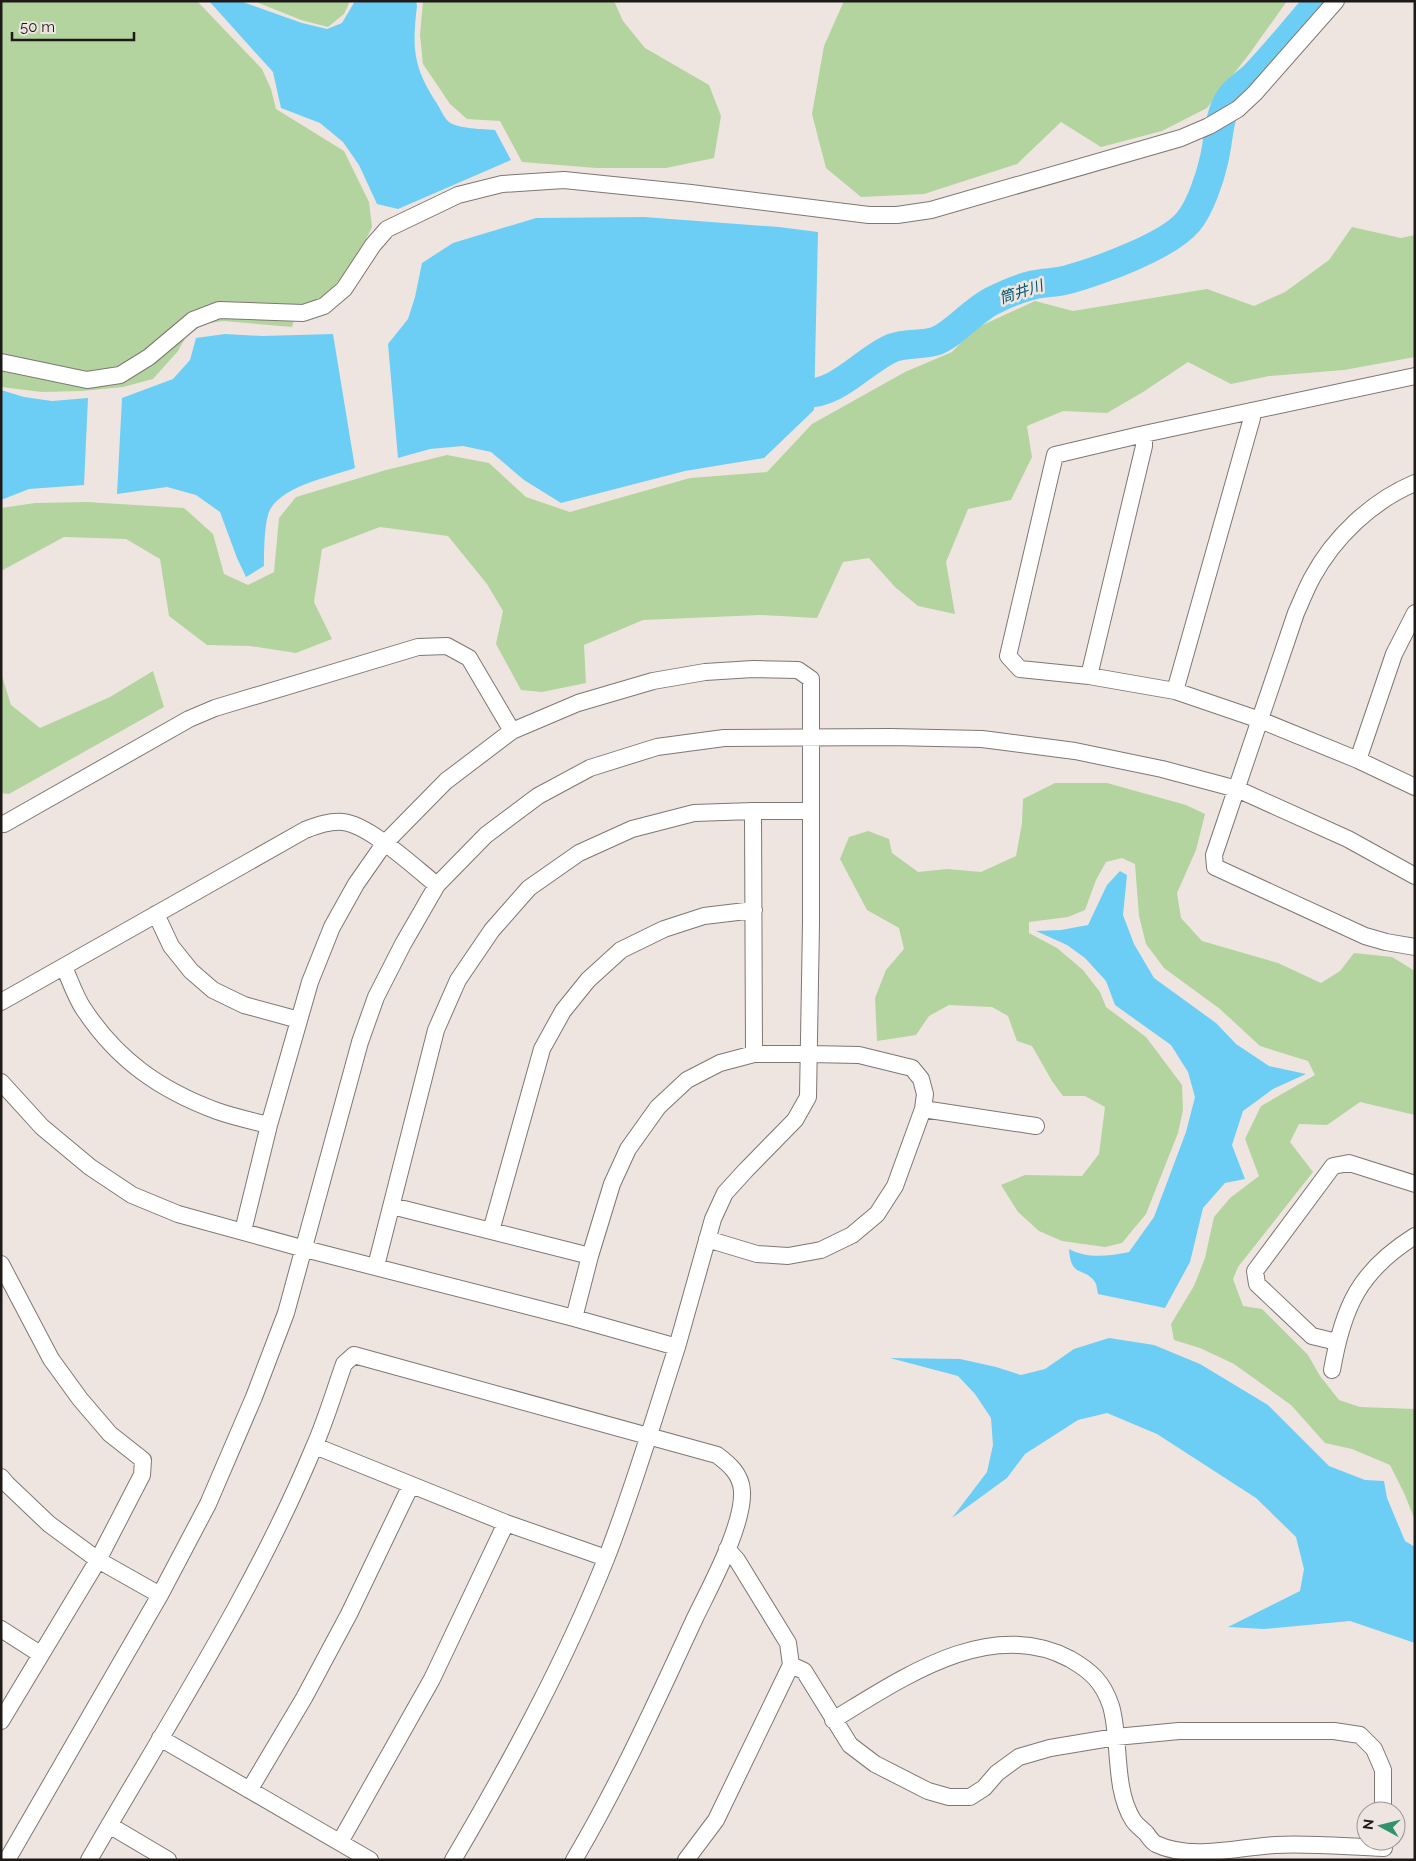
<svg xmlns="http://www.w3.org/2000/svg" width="1416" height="1861" font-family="Raleway,'Noto Sans JP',sans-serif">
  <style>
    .green { fill: #b3d49f }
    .water { fill: #6ccef5 }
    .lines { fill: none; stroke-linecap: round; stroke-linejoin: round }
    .river { stroke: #6ccef5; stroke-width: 29 }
    .minor-casing { stroke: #7e7773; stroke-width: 18 }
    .minor { stroke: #fff; stroke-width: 16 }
    .labels { text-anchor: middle; stroke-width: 5; stroke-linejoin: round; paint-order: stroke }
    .water-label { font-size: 15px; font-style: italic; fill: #005872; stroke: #eee5e1 }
  </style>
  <rect width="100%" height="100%" fill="#eee5e1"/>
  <path class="green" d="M1,1H197L262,69L271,89L276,109L344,151L369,202L372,227L351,270L320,299L298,306L292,327L223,321L192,326L178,351L153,379L123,387L82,391L42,392L1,387Z
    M254,1H350L344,14L328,27L301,20Z
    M423,1H614L623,21L645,48L709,85L721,116L714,158L666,168H596L522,162L500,121L467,119L450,104L423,64L420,35Z
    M844,1H1287L1250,53L1207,108L1162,131L1101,147L1061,122L1017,164L924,194L861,197L826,168L812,114L824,46Z
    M1352,227L1401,238L1415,235V357L1344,370L1269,376L1231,384L1188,362L1143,392L1107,413L1063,411L1027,426L1032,457L1011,500L968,509L946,562L955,614L918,606L895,587L869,558L843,562L817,618L760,615L643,620L584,645L586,683L542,692L521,690L496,644L503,611L487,584L448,536L380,527L322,549L314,602L332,639L296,653L250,646L207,645L169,616L160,559L126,539L64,537L1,571V508L35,503L87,502L184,508L213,534L224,574L248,585L274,572L279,518L296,497L386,470L447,455L489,463L526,497L570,512L690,478L767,472L812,424L905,372L952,352L974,329L1035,301L1073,311L1207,289L1254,306L1285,292L1329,260Z
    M153,671L164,707L9,794L1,793V673L11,705L40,728L110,697Z
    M1055,783H1107L1186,805L1205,814L1196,850L1177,893L1181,918L1202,941L1278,963L1321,983L1340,971L1354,953L1392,957L1415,971V1115L1360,1102L1327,1125L1299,1124L1290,1142L1313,1172L1238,1267L1233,1279L1243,1306L1262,1309L1308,1355L1320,1376L1339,1400L1360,1407L1415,1409V1520L1404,1493L1390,1465L1352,1449L1325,1443L1291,1405L1234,1364L1200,1348L1174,1340L1171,1324L1194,1286L1205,1258L1214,1217L1230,1198L1259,1176L1245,1139L1261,1106L1315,1075L1308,1061L1260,1046L1220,1009L1164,968L1146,944L1139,916L1135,864L1122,858L1106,862L1096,880L1085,910L1068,917L1029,922V933L1057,948L1083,970L1100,992L1106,1007L1146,1037L1182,1085L1183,1110L1178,1133L1146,1214L1122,1243L1105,1247L1062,1241L1039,1231L1018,1212L1001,1185L1025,1175L1082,1176L1099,1154L1105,1107L1085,1096H1063L1052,1081L1032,1046L1017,1041L1008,1016L992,1007L949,1005L929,1016L916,1035L877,1041L875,998L886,970L904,949L899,928L867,910L840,859L849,837L868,831L889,839L892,853L918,872L947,869L981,872L1016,856L1022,823L1023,799Z"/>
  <path class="water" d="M209,1H240L302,23L327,29L342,23L355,1H416L417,6C412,47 413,67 436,102C440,108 444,118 449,122C458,129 484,129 495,130L511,160L398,209L377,204L359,165L343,142L320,123L281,108L273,72Z
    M644,217L779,227L818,232L814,410L764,458L685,471L561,503L524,480L491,452L463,446L430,449L398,458L388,344L408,319L415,297L422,263L453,243L536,218Z
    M225,334L262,336L333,334L355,468C330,477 286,485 271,508C264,518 264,554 264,566L246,577L237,558L220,512L196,495L167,487L117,494L122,398L173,379L190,360L196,338Z
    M1,390L24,397L52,401L88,398L84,485L29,489L1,500Z
    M1120,871L1127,875L1123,915L1134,944L1154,978L1216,1023L1236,1044L1269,1066L1306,1074L1273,1089L1243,1111L1232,1145L1245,1179L1225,1183L1203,1208L1190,1262L1165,1308L1098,1294C1097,1290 1097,1285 1095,1282C1084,1266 1071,1279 1069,1249C1087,1259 1109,1256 1129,1252L1154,1217L1186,1132L1195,1097L1188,1072L1171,1045L1115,1005L1106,981L1085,958L1067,945L1036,931L1061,930L1088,925L1107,885Z
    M1109,1338L1154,1345L1200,1364L1268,1405L1329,1466L1365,1480L1384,1481L1387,1498L1405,1541L1415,1547V1643L1350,1621L1264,1629L1228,1627L1300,1591L1304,1569L1296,1537L1256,1498L1157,1434L1107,1413L1078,1420L1025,1454L1007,1478L952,1518L987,1472L993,1445L991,1418L975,1394L958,1376L890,1358L960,1359L996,1367L1021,1375L1045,1369L1074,1349Z"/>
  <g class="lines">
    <path class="river" d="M777,387C785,389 794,394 802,394C838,394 859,365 888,350C903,342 920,346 936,341C953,335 974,309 994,300C1006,294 1020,288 1033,285C1045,282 1058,283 1070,279C1101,270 1168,246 1188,222C1200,208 1210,178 1214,160C1219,140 1218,116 1230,98C1234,91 1248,82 1255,75C1277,52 1298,26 1319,1"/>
    <g class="minor-casing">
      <path id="minor" d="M1,362L87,380L120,375L149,357L193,320L219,310L303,313L324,306L344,289L373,245L387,229L458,195L502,184L564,180L691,193L869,215H897L931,210L1181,138L1209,126L1238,109L1255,93L1336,1
        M1415,376L1144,434L1055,455L1008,656L1020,669L1089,676L1175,691L1260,720L1358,760L1415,787
        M1415,483C1372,501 1334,537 1312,578C1306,589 1301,602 1296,613L1214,855L1215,867L1365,936L1386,942L1415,947
        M1089,676L1144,446V434
        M1175,691L1252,418L1251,411
        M1358,760L1394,654L1415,613
        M753,811L754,1054
        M1,824H4L189,719L215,708L418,647L447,646L469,658L512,731
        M156,914L171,946L191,971L213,990L244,1005L299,1020
        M64,967C70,980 75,996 83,1008C117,1060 160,1090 217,1111C234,1117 252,1121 269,1125
        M1,1002L305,830C318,825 329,821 343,822C370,825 415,868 437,885
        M1,1082L42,1127L90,1167L132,1195L178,1214L305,1249L574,1318L677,1347L713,1219L725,1193L746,1170L795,1120L808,1097L811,923V679L798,670L753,669L705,672L653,681L578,703L512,731L446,781L384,844L356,884L332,927L310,982L269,1125L243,1231
        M923,1109L1036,1126
        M392,1206L590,1256
        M491,1231L542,1049L563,1011L588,980L621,950L664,929L704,916L754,910
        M1,1264L51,1359L80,1399L110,1434L143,1460L142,1475L98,1560L1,1721
        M376,1266L436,1030L458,980L492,930L529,888L579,853L632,829L694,813L753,811H811
        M574,1318L590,1256L612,1184L628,1149L658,1107L687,1080L720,1063L754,1054H810L859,1055L912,1068L921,1079L925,1094L923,1109L895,1186L877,1214L852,1235L821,1250L788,1256L757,1254L707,1239
        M1337,1342L1312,1336L1257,1284L1255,1271L1333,1166L1349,1163L1415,1184
        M1332,1370C1343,1307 1359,1271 1415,1236
        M315,1446L506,1523L606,1558
        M1,1477L7,1484L49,1524L98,1560L160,1595
        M1,1629L40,1654
        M791,1665L804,1671L850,1745L875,1764L928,1791L949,1797H970L984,1788L997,1773L1019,1757L1050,1748L1116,1737L1179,1731H1334L1360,1735L1374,1749L1383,1770V1811
        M833,1720C901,1679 989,1616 1070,1659C1091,1671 1103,1682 1111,1706C1121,1741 1113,1788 1133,1820C1136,1825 1142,1829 1146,1833C1149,1837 1152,1842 1156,1844C1192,1861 1237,1847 1275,1845C1311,1843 1348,1847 1384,1848
        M160,1738L370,1860
        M250,1789L304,1698L349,1614L411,1485
        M109,1825L168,1860
        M340,1842L432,1679L506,1523
        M7,1860L160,1595L208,1504L254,1397L286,1313L360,1042L376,997L403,944L437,885L486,835L538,796L590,768L657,747L724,738L891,737L982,739L1075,751L1162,769L1237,789L1348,839L1415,876
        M89,1860C167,1724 254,1592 314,1447C326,1420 334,1392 344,1364L354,1355L717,1455C729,1464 741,1474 742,1491C744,1525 710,1587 695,1618C657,1700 620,1782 574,1860
        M453,1860C510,1763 564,1664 606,1559C633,1490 654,1418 677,1347
        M686,1860L716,1820L791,1665L788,1643L737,1560L727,1549"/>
    </g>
    <use href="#minor" class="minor"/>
  </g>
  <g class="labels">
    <g class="water-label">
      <text transform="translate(1021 292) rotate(-18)" y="5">筒井川</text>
    </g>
  </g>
  <rect width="1416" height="1861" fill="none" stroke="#1d1a18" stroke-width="5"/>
  <g transform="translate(1381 1826) rotate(277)"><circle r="24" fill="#eee5e1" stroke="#9a9491"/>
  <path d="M0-4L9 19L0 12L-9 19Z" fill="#30936d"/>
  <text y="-8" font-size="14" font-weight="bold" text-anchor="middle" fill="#1d1a18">N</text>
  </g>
  <path d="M12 32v8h122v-8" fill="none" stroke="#1d1a18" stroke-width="2.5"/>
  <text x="20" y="32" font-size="15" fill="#1d1a18" stroke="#eee5e1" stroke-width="4" paint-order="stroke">50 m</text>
</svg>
